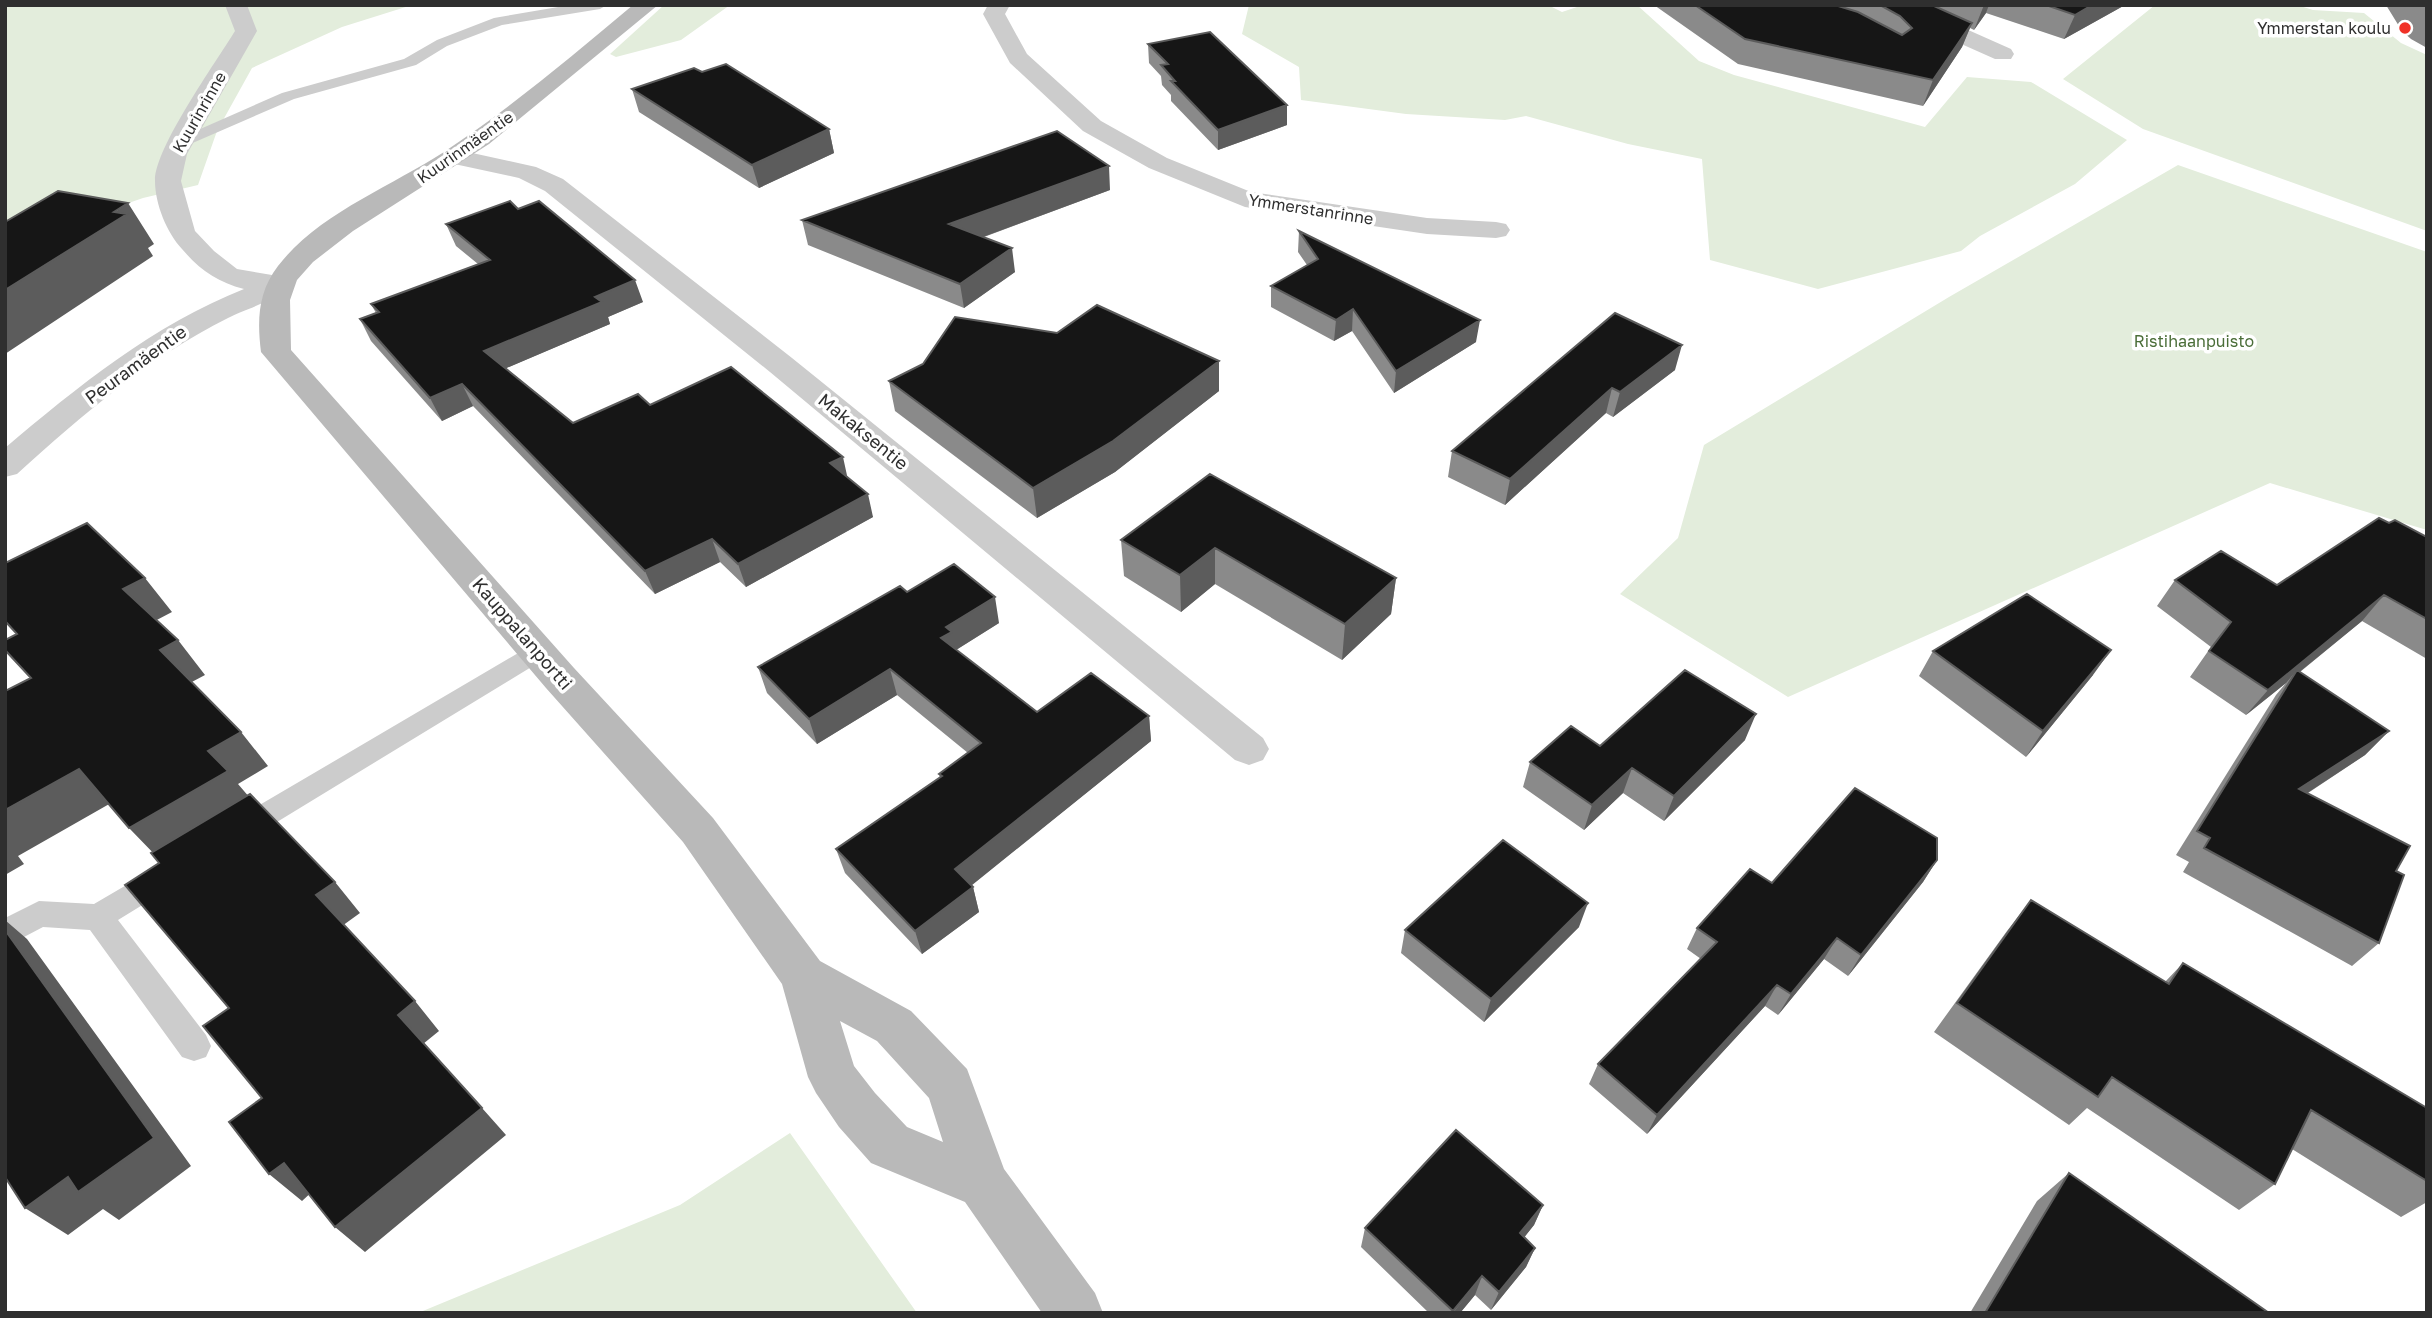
<svg xmlns="http://www.w3.org/2000/svg" width="2432" height="1318" font-family="'Golos Text',sans-serif">
  <style>
    .green { fill: #e3eddc }
    .lines { fill: none; stroke-linecap: round; stroke-linejoin: round }
    .lane { fill: #ccc; fill-rule: evenodd }
    .street { fill: #ccc; fill-rule: evenodd }
    .secondary { fill: #b9b9b9; fill-rule: evenodd }
    .wall { fill: #8a8a8a }
    .shaded-wall { fill: #5c5c5c }
    .building { fill: #161616; stroke: #5c5c5c; stroke-width: 2 }
    .poi-dot { fill: #f03127; stroke: #fff; stroke-width: 2.5 }
    .labels { text-anchor: middle; stroke-width: 7; stroke-linejoin: round; paint-order: stroke }
    .far-poi-label { font-size: 16px; fill: #2f2f2f; stroke: #fff; text-anchor: end }
    .far-street-label { font-size: 16px; fill: #2f2f2f; stroke: #fff }
    .far-park-label { font-size: 16px; fill: #4b6e39; stroke: #fff }
    .street-label { font-size: 18px; fill: #2f2f2f; stroke: #fff }
  </style>
  <rect width="100%" height="100%" fill="#fff"/>
  <path class="green" d="M5,5H412L342,27L252,68L217,131L198,185L143,198L91,216L5,268Z
    M664,5H730L681,40L616,57L610,54Z
    M1249,5H1548L1562,12L1583,5H1637L1699,61L1734,75L1925,127L1967,77L2031,82L2127,140L2075,184L1980,236L1961,251L1818,289L1710,260L1702,159L1628,144L1526,116L1505,120L1406,114L1301,100L1299,67L1242,34Z
    M2155,5H2297L2313,10L2364,13L2401,43L2427,55V231L2143,129L2063,79Z
    M2178,165L2427,252V530L2270,483L1788,697L1620,594L1678,538L1704,445L1949,297Z
    M790,1133L917,1313H418L680,1205Z"/>
  <g class="lines">
    <path class="lane" d="M570,5H607L600,9L502,25L447,46L416,65L294,99L188,145H176L173,141L282,93L404,59L437,40L494,18Z
      M537,642L546,644L550,651L546,658L249,839L239,843L229,839L224,831L229,823Z
      M164,863L175,867L179,876L175,885L118,920L206,1035L211,1046L206,1057L194,1061L182,1057L90,930L43,927L5,947V918L39,901L94,904Z"/>
    <path class="street" d="M225,5H247L257,31L187,154L181,181L195,231L214,251L237,269L290,278L294,284C285,297 245,309 228,318C150,357 82,415 17,474L5,477V448C77,387 155,324 244,289C217,282 200,270 182,249C167,233 155,204 155,181C154,149 216,62 235,31Z
      M988,5H1010L1005,14L1027,54L1101,121L1167,158L1251,192L1427,218L1496,222L1506,224L1510,230L1506,236L1496,238L1427,234L1245,207L1149,168L1083,131L1010,63L983,14Z
      M1882,5H1912L2011,49L2014,54L2011,59H1995L1885,10Z
      M454,149L536,167L563,179L792,358L1263,738L1269,749L1263,760L1249,765L1235,760L770,372L545,191L519,178L445,162L441,157L445,152Z"/>
    <path class="secondary" d="M633,5H658L489,144L353,231L313,262L297,280L290,300L291,350L574,668L713,818L820,961L911,1011L967,1069L1004,1169L1095,1293L1103,1313H1042L965,1202L871,1163L839,1127L816,1093L808,1077L782,984L683,842L546,688L261,352C257,320 258,292 278,266C318,214 390,187 444,152C511,108 572,56 633,5ZM840,1021L877,1041L929,1098L943,1142L907,1127L875,1093L854,1066Z"/>
  </g>
  <path class="wall" d="M1654,5H2125L2064,39L1986,13L1974,30L1970,28L1962,47L1923,106L1738,64Z
    M2386,5H2427V48L2411,39L2402,31Z
    M1148,44L1287,125L1218,150L1171,101V95L1162,85L1161,76L1149,63Z
    M702,72L829,129L834,153L759,188L639,112L632,89Z
    M1110,190L984,237L1015,272L964,308L808,245L802,220Z
    M518,209L643,302L608,317L610,324L506,368L573,423L650,405L848,477L873,517L746,587L720,562L655,594L473,406L442,421L371,341L360,319L376,313L371,304L478,264L456,246L446,224Z
    M1299,231L1476,342L1394,393L1352,331L1334,341L1271,307V286L1307,265L1298,252Z
    M1615,313L1675,370L1613,417L1606,413L1505,505L1448,477L1452,451Z
    M1219,361V391L1115,472L1037,518L895,411L889,381Z
    M1210,474L1396,578L1391,614L1342,660L1215,584L1181,612L1124,576L1121,540Z
    M2389,523L2427,537V659L2362,621L2300,672L2389,731L2365,755L2308,793L2396,871L2379,943L2352,966L2183,872L2189,862L2176,855L2276,695L2286,683L2246,715L2190,677L2211,647L2157,606L2175,580L2277,585Z
    M907,592L999,623L956,650L1037,712L1149,716L1151,741L971,885L973,887L979,912L922,954L845,873L836,849L940,778L939,774L968,753L897,695L817,744L767,693L758,667Z
    M1933,651L2093,675L2026,757L1919,676Z
    M1745,740L1664,821L1623,793L1584,830L1523,787L1530,762L1600,746Z
    M1937,860L1923,882L1848,976L1824,959L1778,1015L1765,1006L1647,1134L1589,1084L1598,1064L1701,959L1687,949L1697,928L1772,883Z
    M2031,900L2165,982L2183,963L2427,1108V1202L2401,1217L2292,1149L2275,1184L2239,1210L2087,1108L2069,1125L1934,1032L2007,931Z
    M1579,927L1484,1022L1401,953L1405,930Z
    M2069,1173L2269,1313H1970L2037,1201Z
    M1543,1205L1534,1225L1524,1237L1535,1248L1526,1267L1491,1310L1475,1295L1460,1313H1429L1361,1247L1365,1228Z"/>
  <path class="shaded-wall" d="M1984,5H1989L1986,13L1974,30Z
    M2092,5H2125L2064,39L2075,15Z
    M1972,23L1962,47L1923,106L1933,80Z
    M1287,105V125L1218,150V130Z
    M829,129L834,153L759,188L752,165Z
    M1109,166L1110,190L953,248L949,224Z
    M128,203L154,244L148,248L153,256L5,354V290Z
    M1012,248L1015,272L964,308L960,284Z
    M635,280L643,302L608,317L610,324L495,373L484,351L595,297Z
    M1353,309L1352,331L1334,341L1336,320Z
    M1480,320L1476,342L1394,393L1396,371Z
    M1682,345L1675,370L1613,417L1620,392Z
    M1219,361V391L1115,472L1037,518L1033,488Z
    M462,384L473,406L442,421L430,398Z
    M1612,388L1606,413L1505,505L1510,479Z
    M843,457L848,480L830,463Z
    M868,494L873,517L746,587L738,564Z
    M712,539L720,562L655,594L645,571Z
    M1215,548V584L1181,612L1180,575Z
    M145,578L172,612L151,623L123,589Z
    M1396,578L1391,614L1342,660L1345,624Z
    M2384,595L2362,621L2292,678L2297,670L2286,683L2246,715L2268,690Z
    M995,597L999,623L956,650L941,638L946,627Z
    M178,640L205,675L188,684L160,650Z
    M2111,650L2093,675L2026,757L2043,731Z
    M890,669L897,695L817,744L809,719Z
    M1756,714L1745,740L1664,821L1674,796Z
    M1149,716L1151,741L961,894L955,869Z
    M2389,731L2365,755L2277,813L2299,789Z
    M241,732L268,766L238,784L256,805L161,861L129,828L208,751Z
    M1632,768L1623,793L1584,830L1592,805Z
    M79,769L111,803L18,856L24,864L5,875V810Z
    M1937,860L1923,882L1848,976L1861,955Z
    M335,882L360,913L342,926L316,895Z
    M973,887L979,912L922,954L915,931Z
    M1588,903L1579,927L1484,1022L1491,999Z
    M5,920L27,939L191,1166L119,1220L103,1209L68,1235L25,1208Z
    M1837,938L1824,959L1778,1015L1791,994Z
    M1777,985L1765,1006L1647,1134L1657,1115Z
    M415,1001L439,1031L423,1044L398,1015Z
    M482,1108L506,1135L365,1252L335,1227Z
    M284,1163L315,1189L302,1201L269,1174Z
    M1543,1205L1534,1225L1512,1253L1520,1233Z
    M1535,1248L1526,1267L1491,1310L1499,1292Z
    M1482,1276L1475,1295L1460,1313H1453Z"/>
  <path class="building" d="M1695,5H1835L1858,12L1902,35L1912,28L1900,16L1880,5H1932L1972,23L1933,80L1745,39Z
    M2046,5H2092L2075,15Z
    M1210,32L1287,105L1218,130L1171,81H1175L1161,65L1168,64L1148,44Z
    M726,64L829,129L752,165L632,89L694,68L702,72Z
    M1057,131L1109,166L949,224L1012,248L960,284L802,220Z
    M58,191L128,203L114,212L127,214L5,290V222Z
    M510,201L518,209L539,201L635,280L595,297L602,302L484,351L573,423L638,394L650,405L731,367L843,457L830,463L868,494L738,564L712,539L645,571L462,384L430,398L360,319L379,312L371,304L490,260L446,224Z
    M1299,231L1480,320L1396,371L1353,309L1336,320L1271,286L1318,259Z
    M1097,305L1219,361L1113,441L1033,488L889,381L923,364L955,317L1057,333Z
    M1615,313L1682,345L1620,392L1612,388L1510,479L1452,451Z
    M1210,474L1396,578L1345,624L1215,548L1180,575L1121,540Z
    M2379,518L2389,523L2395,520L2427,537V619L2384,595L2268,690L2209,651L2231,622L2175,580L2221,551L2277,585Z
    M87,523L145,578L123,589L178,640L160,650L241,732L208,751L228,771L129,828L79,769L5,810V691L31,678L5,650V640L17,634L5,621V563Z
    M954,564L995,597L946,627L952,632L941,638L1037,712L1091,673L1149,716L955,869L973,887L915,931L836,849L942,776L939,774L981,743L890,669L809,719L758,667L900,586L907,592Z
    M2027,594L2111,650L2043,731L1933,651Z
    M1685,670L1756,714L1674,796L1632,768L1592,805L1530,762L1571,726L1600,746Z
    M2297,670L2389,731L2299,789L2410,846L2396,871L2404,875L2379,943L2204,848L2210,838L2197,831Z
    M1855,788L1937,838V860L1861,955L1837,938L1791,994L1777,985L1657,1115L1598,1064L1717,942L1697,928L1750,869L1772,883Z
    M250,794L335,882L316,895L415,1001L398,1015L482,1108L335,1227L284,1163L269,1174L229,1122L262,1098L203,1026L229,1008L125,885L159,863L151,853Z
    M1503,840L1588,903L1491,999L1405,930Z
    M2031,900L2169,984L2183,963L2427,1108V1181L2311,1110L2275,1184L2112,1077L2098,1097L1957,1003Z
    M5,930L154,1138L78,1192L68,1177L25,1208L5,1177Z
    M1456,1130L1543,1205L1520,1233L1535,1248L1499,1292L1482,1276L1453,1311L1365,1228Z
    M2069,1173L2269,1313H1985Z"/>
  <circle class="poi-dot" cx="2405" cy="28" r="7"/>
  <g class="labels">
    <g class="far-poi-label">
      <text x="2391" y="34">Ymmerstan koulu</text>
    </g>
    <g class="far-street-label">
      <text transform="translate(199 112) rotate(-60)" y="6">Kuurinrinne</text>
      <text transform="translate(465 147) rotate(-35)" y="6">Kuurinmäentie</text>
      <text transform="translate(1311 209) rotate(9)" y="6">Ymmerstanrinne</text>
    </g>
    <g class="far-park-label">
      <text x="2194" y="347">Ristihaanpuisto</text>
    </g>
    <g class="street-label">
      <text transform="translate(136 365) rotate(-36)" y="6">Peuramäentie</text>
      <text transform="translate(863 432) rotate(39)" y="6">Makaksentie</text>
      <text transform="translate(522 634) rotate(49)" y="6">Kauppalanportti</text>
    </g>
  </g>
  <rect width="2432" height="1318" fill="none" stroke="#2f2f2f" stroke-width="14"/>
</svg>
